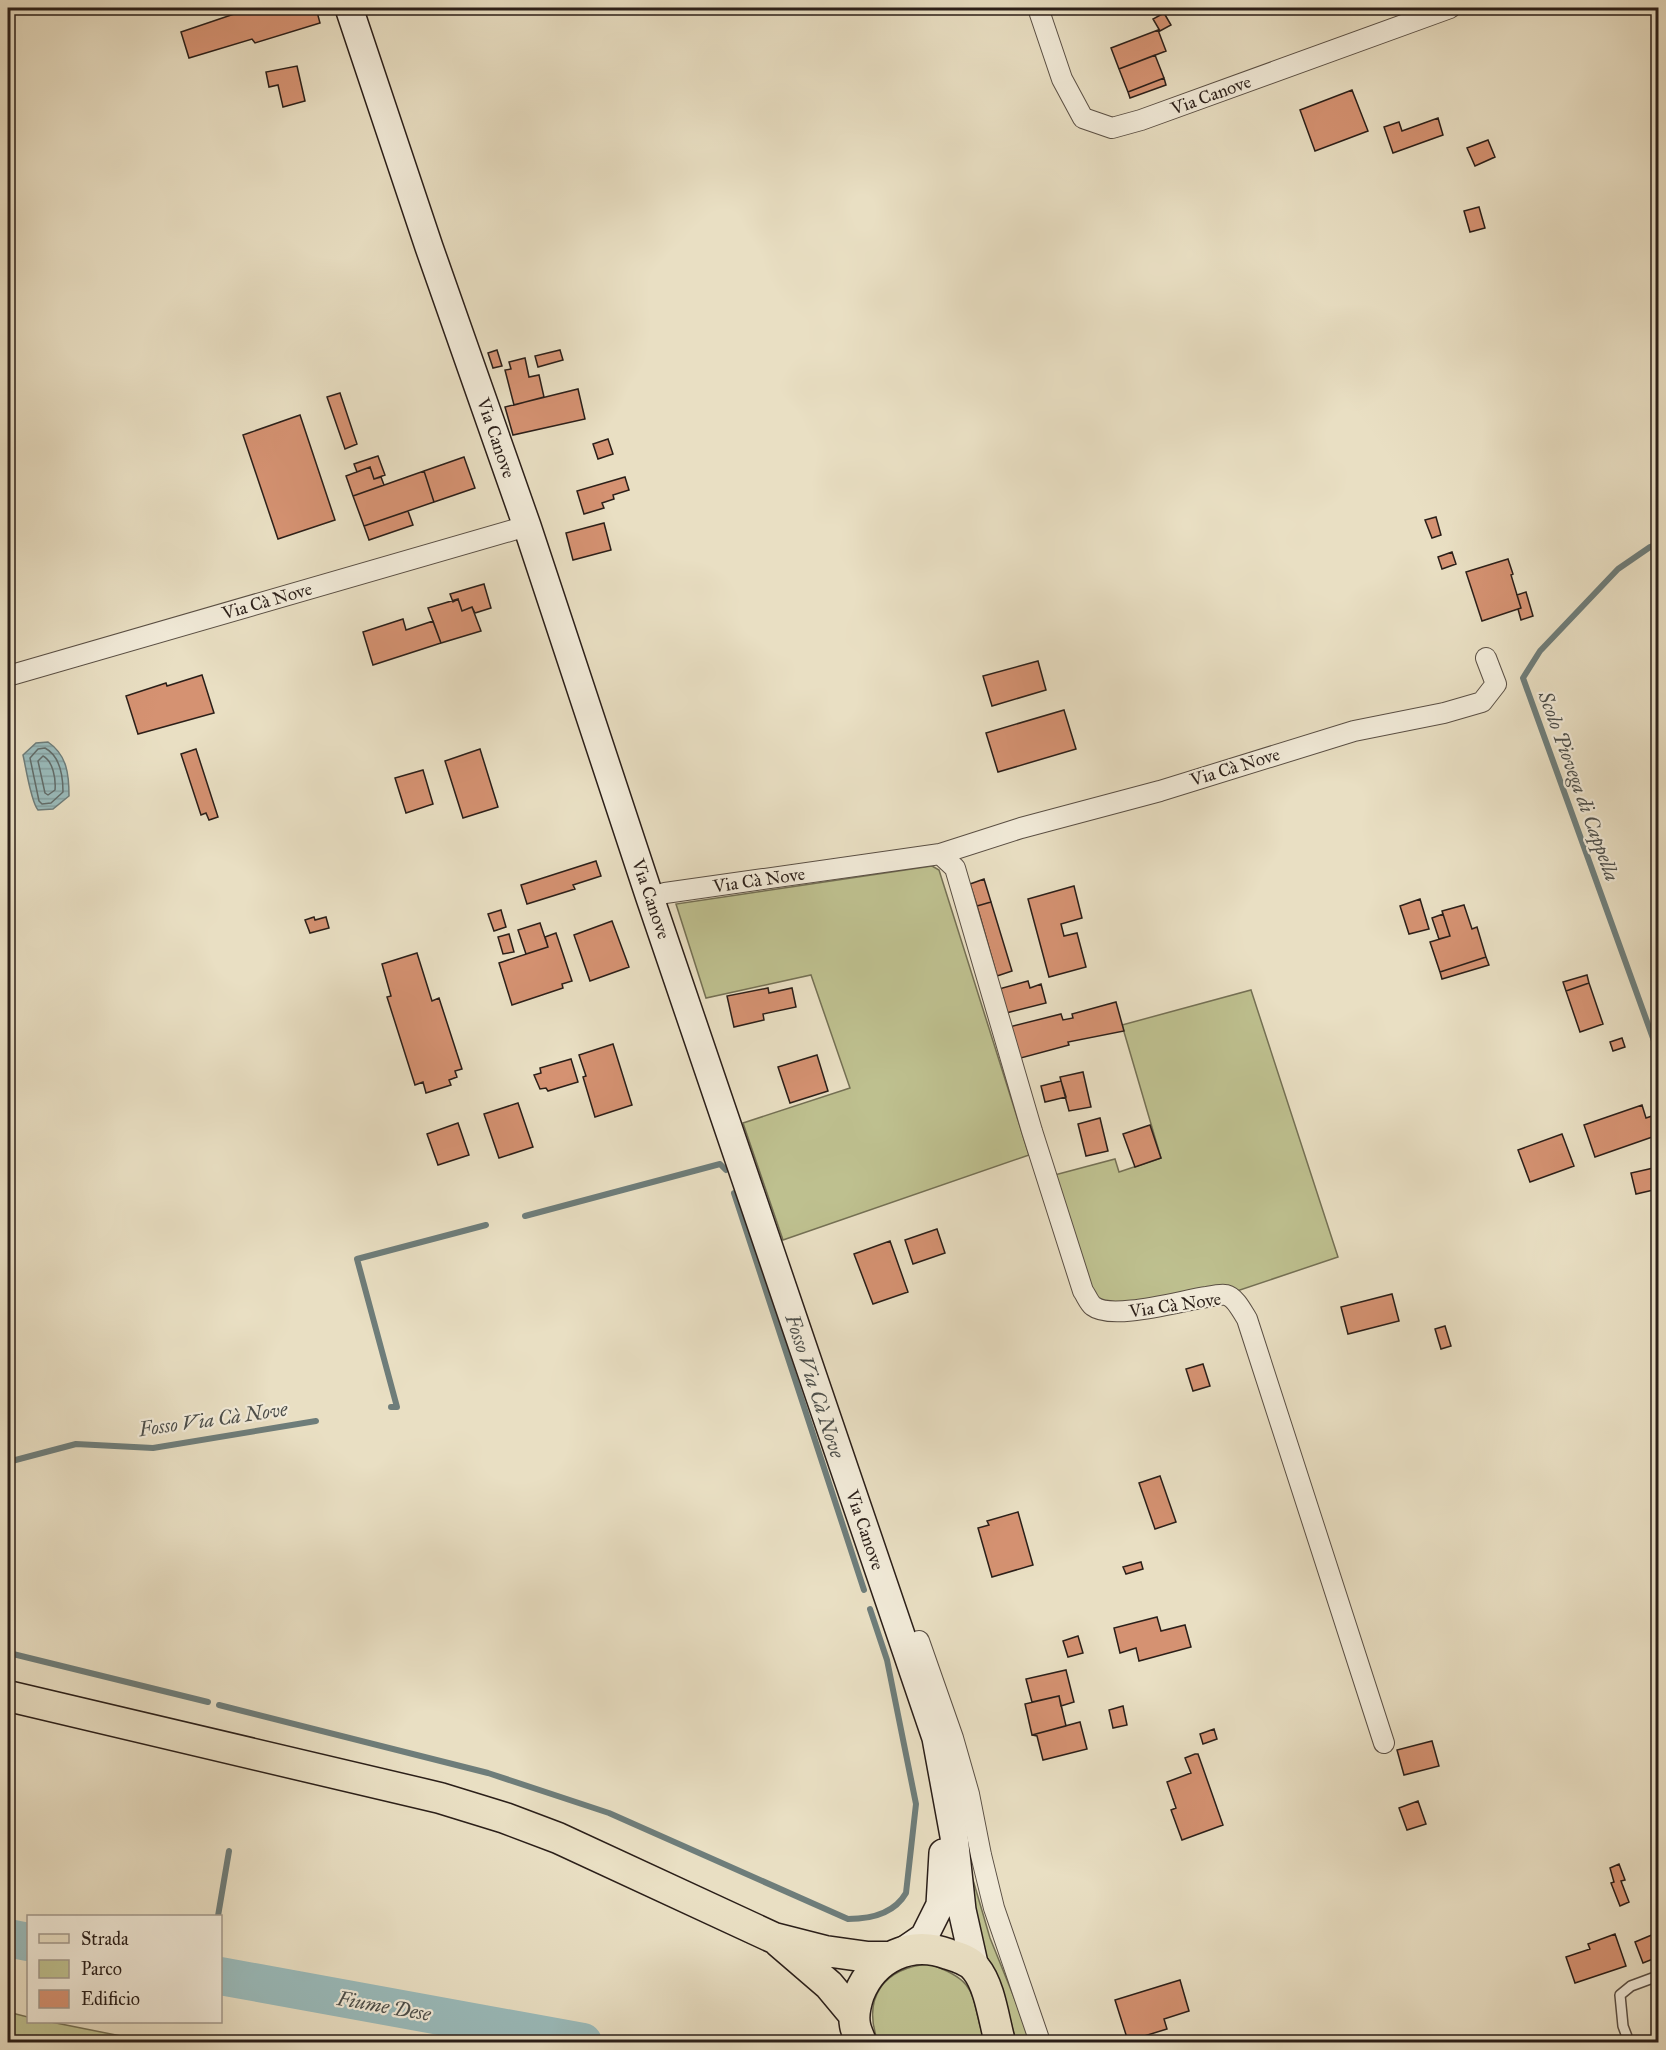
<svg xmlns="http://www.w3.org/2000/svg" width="1666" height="2050" font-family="'IM FELL Great Primer',serif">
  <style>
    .green { fill: #bec08f; stroke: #747054; stroke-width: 1.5 }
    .water { fill: url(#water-rules); stroke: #6e7d7a; stroke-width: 1.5 }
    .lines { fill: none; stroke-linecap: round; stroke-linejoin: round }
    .shore { stroke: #626d6a; stroke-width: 1.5 }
    .stream { stroke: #6e7d7a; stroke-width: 6 }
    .river { stroke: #9abbbb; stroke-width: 38 }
    .building { fill: #d59272; stroke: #2b1f19; stroke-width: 1.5 }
    .lane-casing { stroke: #5a4f44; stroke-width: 12 }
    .street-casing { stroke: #5a4f44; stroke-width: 22 }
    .secondary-casing { stroke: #2b1f19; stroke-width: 30 }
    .primary-casing { stroke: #2b1f19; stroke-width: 33 }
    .lane { stroke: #f1ead8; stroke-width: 9 }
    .street { stroke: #f1ead8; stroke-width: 20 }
    .secondary { stroke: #f1ead8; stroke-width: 27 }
    .primary { stroke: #e9dfc3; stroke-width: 30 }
    .labels { text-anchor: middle; stroke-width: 4.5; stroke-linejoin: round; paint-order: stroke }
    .street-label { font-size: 18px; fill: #2b1f19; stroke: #f1ead8 }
    .water-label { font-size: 20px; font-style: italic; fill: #4c4e4a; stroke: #f1ead8 }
  </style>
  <defs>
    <pattern id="water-rules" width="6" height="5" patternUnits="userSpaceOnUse" patternTransform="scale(1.5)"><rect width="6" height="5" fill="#9abbbb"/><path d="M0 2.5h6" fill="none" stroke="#85a0a0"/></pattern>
  </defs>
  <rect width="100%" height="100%" fill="#e9dfc3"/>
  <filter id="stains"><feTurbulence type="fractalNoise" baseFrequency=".00333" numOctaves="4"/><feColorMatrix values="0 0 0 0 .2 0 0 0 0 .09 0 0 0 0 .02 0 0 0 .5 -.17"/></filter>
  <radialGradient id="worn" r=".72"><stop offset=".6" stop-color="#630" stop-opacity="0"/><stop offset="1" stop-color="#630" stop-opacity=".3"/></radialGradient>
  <path class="green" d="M932,866L939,870L1029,1155L783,1240L743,1123L850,1088L811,975L706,998L676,904Z
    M1251,990L1338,1257L1225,1295L1093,1306L1047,1177L1115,1159L1119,1172L1161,1158L1122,1025Z
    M971,1873L990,1938L1032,2042H1016L1002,1987L988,1962L979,1940Z
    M929,1964C983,1982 969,1998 985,2042H878C862,1998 883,1968 929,1964Z
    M8,2012L28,2017V2022H51L151,2042H8Z"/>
  <path class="water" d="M48,742C67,755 69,774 69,796L53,809L38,810C31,802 26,768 23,755L36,743Z"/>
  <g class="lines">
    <path class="shore" d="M45,748C60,756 63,776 63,792L51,803L42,804L39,801L30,758L38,749Z
      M43,756C53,761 56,779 55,790L48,795L45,793L38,761Z"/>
    <path class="stream" d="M1658,544L1650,547L1618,569L1540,651L1523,678L1658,1052
      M734,1193L864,1590
      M525,1216L720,1164L726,1170
      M391,1407H397L357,1259L486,1225
      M8,1462L76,1444L153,1448L316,1421
      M13,1654L208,1702
      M219,1705L488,1773L609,1813L848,1919C871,1919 894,1914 906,1893L916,1804L887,1660L870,1609
      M218,1916L229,1851"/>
    <path class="river" d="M8,1938L28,1942
      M220,1976L583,2042"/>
  </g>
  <path class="building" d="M242,8H255L256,10L266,8H316L320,23L255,43L252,39L189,58L181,32L243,11Z
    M1164,13L1171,25L1160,31L1153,19Z
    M1158,30L1166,51L1119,69L1111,48Z
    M1155,55L1164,78L1128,92L1119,69Z
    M297,66L305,101L283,107L278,85L269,87L266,72Z
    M1164,78L1166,85L1130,98L1128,92Z
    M1352,90L1368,131L1315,151L1300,110Z
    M1438,118L1443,135L1393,153L1384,127L1399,122L1402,131Z
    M1488,140L1495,157L1475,166L1467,148Z
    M1479,207L1485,228L1470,232L1464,211Z
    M497,350L502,366L493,368L488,353Z
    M560,350L563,360L538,367L535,356Z
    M525,358L529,377L539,375L544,397L514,405L505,370L511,369L509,362Z
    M578,389L585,419L513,435L505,407Z
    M340,393L357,444L345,449L327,397Z
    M300,415L335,520L278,539L243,435Z
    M608,439L613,454L598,459L593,444Z
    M378,456L385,475L374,479L370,467L357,472L354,464Z
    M464,457L475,488L434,502L424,471Z
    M370,467L374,479L381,477L384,485L353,496L346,476Z
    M424,471L434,502L364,526L353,496Z
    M625,477L629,490L613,495L614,499L602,503L604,508L584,514L577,491Z
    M408,511L413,525L369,540L364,526Z
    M1436,517L1441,535L1432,538L1425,520Z
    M604,523L611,550L573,560L566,533Z
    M1452,552L1456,564L1442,569L1438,557Z
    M1508,559L1513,574L1511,575L1521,608L1482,621L1466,572Z
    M484,584L491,608L475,613L472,607L462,611L458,599L453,602L450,594Z
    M1526,592L1533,616L1521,620L1518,609L1521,608L1517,595Z
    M458,599L462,611L472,607L481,631L441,643L428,608Z
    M403,619L406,630L433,621L441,643L373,665L363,632Z
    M1038,661L1046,690L992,706L983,676Z
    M202,675L214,713L138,734L126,696L166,683L167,686Z
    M1064,710L1076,749L998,772L986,733Z
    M196,749L218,817L209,820L206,813L201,815L181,754Z
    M480,749L498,807L463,818L445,761Z
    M423,770L433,804L406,813L395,778Z
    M596,861L601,876L573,885L575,889L527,904L521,885Z
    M984,879L991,902L977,906L970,884Z
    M1074,886L1082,918L1061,924L1064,936L1077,933L1086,967L1049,977L1028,899Z
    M1420,899L1429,929L1409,934L1400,906Z
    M991,902L1012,971L997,976L977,906Z
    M1464,905L1472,929L1477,927L1486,957L1440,972L1430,942L1450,936L1442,911Z
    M501,910L506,927L494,931L488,914Z
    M1443,914L1450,936L1439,939L1432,918Z
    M314,917L315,920L326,917L329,928L310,933L305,920Z
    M612,921L629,967L590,981L574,935Z
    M540,923L548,947L526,954L518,930Z
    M556,933L572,981L562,984L563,988L512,1005L499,963L548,947L545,937Z
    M509,934L514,952L503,954L498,937Z
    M417,953L432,1001L439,998L462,1069L455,1071L457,1077L449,1080L451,1085L426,1093L423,1082L415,1085L387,997L391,996L382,964Z
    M1486,957L1489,965L1442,979L1440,972Z
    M1587,975L1589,983L1566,991L1563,982Z
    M1028,981L1030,988L1041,984L1046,1003L1006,1013L999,989Z
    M1589,983L1603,1024L1580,1032L1566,991Z
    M768,988L769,993L792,988L796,1007L763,1014L764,1020L734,1027L727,996Z
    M1116,1002L1124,1031L1068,1042L1069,1045L1013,1060L1005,1028L1061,1014L1063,1020L1073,1018L1072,1014Z
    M1622,1038L1625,1047L1613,1051L1610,1042Z
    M613,1044L632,1105L595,1117L583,1077L586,1076L579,1055Z
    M817,1055L828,1091L790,1103L778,1067Z
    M571,1059L578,1082L548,1091L546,1088L540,1089L534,1075L541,1073L540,1068Z
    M1083,1072L1091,1107L1069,1111L1060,1077Z
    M1061,1081L1066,1097L1045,1102L1041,1086Z
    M518,1103L533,1147L499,1158L484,1114Z
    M1642,1105L1646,1118L1652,1116L1658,1135L1595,1157L1584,1125Z
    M1100,1118L1108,1151L1086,1156L1078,1124Z
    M458,1123L469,1155L438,1165L427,1134Z
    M1150,1125L1161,1158L1135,1167L1123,1134Z
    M1562,1134L1574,1166L1530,1182L1518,1150Z
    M1658,1167V1189L1636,1194L1631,1173Z
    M937,1229L945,1253L913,1264L905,1240Z
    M890,1241L908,1292L873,1304L854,1254Z
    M1392,1294L1399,1321L1348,1334L1341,1307Z
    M1445,1326L1451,1346L1441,1349L1435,1329Z
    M1203,1364L1210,1386L1193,1391L1186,1369Z
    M1160,1476L1176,1522L1155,1529L1139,1483Z
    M1018,1512L1033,1565L992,1577L978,1528L989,1525L987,1521Z
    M1141,1562L1143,1569L1126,1574L1123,1567Z
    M1157,1617L1161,1631L1185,1625L1191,1647L1139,1661L1136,1648L1120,1653L1114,1628Z
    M1078,1636L1083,1653L1068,1657L1063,1641Z
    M1066,1670L1074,1702L1061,1706L1059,1696L1032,1702L1026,1679Z
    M1059,1696L1066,1726L1032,1735L1025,1704Z
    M1123,1706L1127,1725L1113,1728L1109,1710Z
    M1080,1722L1087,1749L1043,1760L1037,1736L1032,1735Z
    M1214,1729L1217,1739L1203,1744L1200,1734Z
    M1432,1741L1439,1766L1404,1775L1397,1750Z
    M1195,1754H1198L1223,1825L1182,1840L1171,1810L1176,1808L1167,1782L1191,1773L1185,1758Z
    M1418,1801L1426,1824L1407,1830L1399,1808Z
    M1619,1864L1625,1880L1621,1881L1629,1902L1620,1906L1611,1883L1614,1882L1610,1868Z
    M1615,1934L1626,1966L1575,1983L1566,1957L1590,1949L1588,1944Z
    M1654,1934L1656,1939H1658V1957L1643,1963L1635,1942Z
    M1180,1980L1189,2011L1164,2019L1167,2029L1128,2041L1115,2000Z"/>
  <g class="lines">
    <g class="lane-casing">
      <path id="lane" d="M1629,2042L1623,2026L1620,1995L1631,1986L1658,1976"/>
    </g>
    <g class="street-casing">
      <path id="street" d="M1038,8L1062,79L1083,118L1112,128L1141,120L1450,8
        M8,676L527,526
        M940,854L955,868L1032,1131L1083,1291C1086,1295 1089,1303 1093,1306C1112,1321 1183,1300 1207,1297C1212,1296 1220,1294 1226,1295C1235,1297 1242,1311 1247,1319L1384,1743
        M650,898L665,893L940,854L1021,828L1160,791L1354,731L1444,713L1482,702L1496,684L1486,658
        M919,1641L953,1738L969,1794L981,1855L994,1908L1040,2042"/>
    </g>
    <g class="secondary-casing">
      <path id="secondary" d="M349,8L429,247L527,526L650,898L936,1738L954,1836L962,1910L975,1968
        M905,1950L924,1937L940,1905L943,1853"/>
    </g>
    <g class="primary-casing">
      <path id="primary" d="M8,1696L440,1798L505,1818L558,1838L774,1938L825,1951L868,1957H889
        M779,1942L829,1985L854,2015
        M861,2042C859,2037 856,2031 855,2025C853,2015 856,2003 859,1994C874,1957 911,1940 948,1954C958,1957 970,1961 976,1969C990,1986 994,2021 1000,2042"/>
    </g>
    <use href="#lane" class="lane"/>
    <use href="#street" class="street"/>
    <use href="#secondary" class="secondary"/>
    <use href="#primary" class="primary"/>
  </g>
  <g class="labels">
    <g class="street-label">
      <text transform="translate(1211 95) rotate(-20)" y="6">Via Canove</text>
      <text transform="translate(496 438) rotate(71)" y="6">Via Canove</text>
      <text transform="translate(267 601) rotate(-16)" y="6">Via Cà Nove</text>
      <text transform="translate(1235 767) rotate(-17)" y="6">Via Cà Nove</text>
      <text transform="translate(759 880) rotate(-8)" y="6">Via Cà Nove</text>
      <text transform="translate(651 899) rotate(71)" y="6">Via Canove</text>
      <text transform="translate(1175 1305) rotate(-8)" y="6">Via Cà Nove</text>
      <text transform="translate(865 1530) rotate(71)" y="6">Via Canove</text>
    </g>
    <g class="water-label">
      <text transform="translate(1579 786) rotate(70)" y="7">Scolo Piovega di Cappella</text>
      <text transform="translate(815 1386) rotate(72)" y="7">Fosso Via Cà Nove</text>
      <text transform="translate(213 1419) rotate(-8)" y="7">Fosso Via Cà Nove</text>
      <text transform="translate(384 2006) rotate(10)" y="7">Fiume Dese</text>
    </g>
  </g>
  <rect width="1666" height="2050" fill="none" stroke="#e9dfc3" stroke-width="30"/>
  <rect x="9" y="9" width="1648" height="2032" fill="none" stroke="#2b1f19" stroke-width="3"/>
  <rect x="15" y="15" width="1636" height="2020" fill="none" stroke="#2b1f19" stroke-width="1.5"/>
  <rect x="27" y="1915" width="195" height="108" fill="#f1ead8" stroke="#a2998c" stroke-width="1.5"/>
  <rect x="39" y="1934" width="30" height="9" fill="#e9dfc3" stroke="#a2998c" stroke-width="1.5"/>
  <text x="81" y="1945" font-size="18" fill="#2b1f19">Strada</text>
  <rect x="39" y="1960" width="30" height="18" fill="#bec08f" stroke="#a2998c" stroke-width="1.5"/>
  <text x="81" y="1975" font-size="18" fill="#2b1f19">Parco</text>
  <rect x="39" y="1990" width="30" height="18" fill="#d59272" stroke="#a2998c" stroke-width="1.5"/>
  <text x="81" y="2005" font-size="18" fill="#2b1f19">Edificio</text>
  <rect width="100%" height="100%" filter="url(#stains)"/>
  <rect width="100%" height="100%" fill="url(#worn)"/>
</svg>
